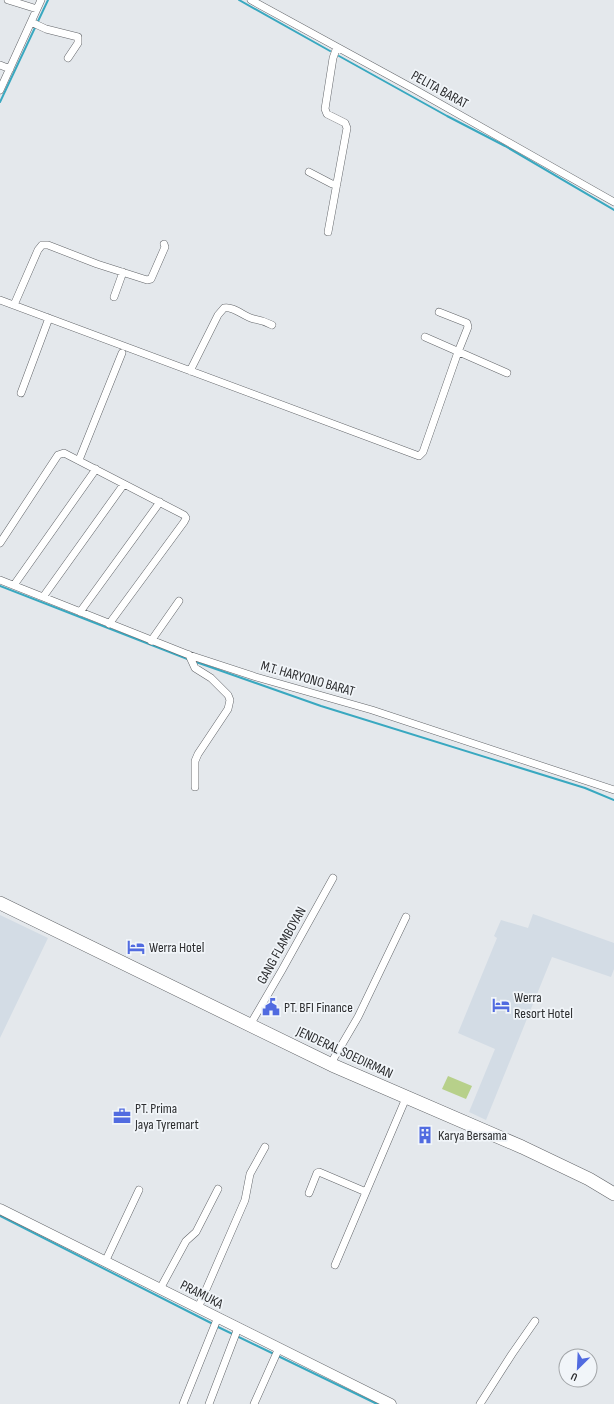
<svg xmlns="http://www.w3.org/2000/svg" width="614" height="1404" font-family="'Sofia Sans Condensed',sans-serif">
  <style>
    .built { fill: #d3dce5 }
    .green { fill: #b7d08a }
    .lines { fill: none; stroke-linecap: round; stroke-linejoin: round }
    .stream { stroke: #39a8c0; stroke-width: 2 }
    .street-casing { stroke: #626569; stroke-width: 8 }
    .secondary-casing { stroke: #626569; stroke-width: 11 }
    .highway-casing { stroke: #626569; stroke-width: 14 }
    .street { stroke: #fff; stroke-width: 7 }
    .secondary { stroke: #fff; stroke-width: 10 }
    .highway { stroke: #fff; stroke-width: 13 }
    .labels { text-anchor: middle; stroke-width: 3.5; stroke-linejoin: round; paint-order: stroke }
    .street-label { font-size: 14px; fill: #2b2c2e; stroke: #f1f5f9 }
    .poi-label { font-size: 14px; fill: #2b2c2e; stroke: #f1f5f9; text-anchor: start }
  </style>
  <rect width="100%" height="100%" fill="#e4e8ec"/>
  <path class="built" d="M533,914L614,943V969L611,977L552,957L486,1120L469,1112L495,1049L458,1033L497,938L494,936L501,920L528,928Z
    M0,915L48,938L0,1038Z"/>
  <path class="green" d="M448,1076L472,1086L466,1099L442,1089Z"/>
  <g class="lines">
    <path class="stream" d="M239,0L330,51
      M339,56L447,116L505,146L614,210
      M0,102L48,0
      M0,586L190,660
      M196,662L321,706L585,788L614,800
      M0,1216L213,1324
      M216,1326L274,1354
      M278,1356L377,1404"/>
    <g class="street-casing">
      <path id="street" d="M8,0L37,9
        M251,0L414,89L614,202
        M31,22L46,29L78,37V43L68,58
        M0,65L10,69
        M0,90L41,0
        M309,172L332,184H337
        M328,232L347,128L345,123L327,114L325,109L333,58L337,47
        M114,297L123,272
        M0,300L419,456L423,452L458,352L468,327L467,323L439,312
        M14,305L38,250L42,245H48L97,264L147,280L151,279L165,247L164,244
        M425,337L507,373
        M190,371L218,315L224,308C234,306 244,317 254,319C260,320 266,322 272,325
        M21,393L49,318
        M79,460L122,353
        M0,543L58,455L64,453L184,515L186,518L184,522L109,624
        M0,580L189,655L256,677L372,710L614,790
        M14,585L96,469
        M43,597L124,484
        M80,612L160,502
        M151,641L179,601
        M189,655L195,668L211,678L228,695L230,700L228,709L198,754L195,761V787
        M250,1025L282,970L333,878
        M334,1058L358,1017L406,917
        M309,1193L317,1173L319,1172L366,1192
        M105,1262L139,1190
        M335,1265L406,1098
        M160,1289L186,1241L196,1232L218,1189
        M198,1308L245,1200L250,1174L265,1147
        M183,1404L218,1317
        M209,1404L238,1328
        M254,1404L279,1348
        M480,1404L512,1354L535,1321"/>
    </g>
    <g class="secondary-casing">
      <path id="secondary" d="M0,1209L391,1404"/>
    </g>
    <g class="highway-casing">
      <path id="highway" d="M0,903L332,1065L522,1147L589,1179L614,1194"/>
    </g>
    <use href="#street" class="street"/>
    <use href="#secondary" class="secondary"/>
    <use href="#highway" class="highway"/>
  </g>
  <defs>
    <g id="hotel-bare" transform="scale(1.38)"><path d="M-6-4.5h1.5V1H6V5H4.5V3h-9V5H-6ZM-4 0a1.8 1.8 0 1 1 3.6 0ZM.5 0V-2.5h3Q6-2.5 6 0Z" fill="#516be0" stroke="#f1f5f9" stroke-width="2.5" paint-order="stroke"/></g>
    <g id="civic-bare" transform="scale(1.38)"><path d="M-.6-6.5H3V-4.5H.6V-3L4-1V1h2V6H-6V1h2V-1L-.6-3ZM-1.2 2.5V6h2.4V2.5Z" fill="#516be0" stroke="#f1f5f9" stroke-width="2.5" paint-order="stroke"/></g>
    <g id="office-bare" transform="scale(1.38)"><path d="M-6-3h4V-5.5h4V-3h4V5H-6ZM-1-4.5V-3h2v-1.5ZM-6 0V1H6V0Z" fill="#516be0" stroke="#f1f5f9" stroke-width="2.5" paint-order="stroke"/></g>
    <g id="building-bare" transform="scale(1.38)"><path d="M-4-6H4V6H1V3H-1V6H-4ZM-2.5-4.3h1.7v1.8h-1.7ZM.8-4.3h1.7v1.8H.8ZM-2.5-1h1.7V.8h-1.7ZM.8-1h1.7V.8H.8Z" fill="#516be0" stroke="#f1f5f9" stroke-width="2.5" paint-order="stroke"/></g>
  </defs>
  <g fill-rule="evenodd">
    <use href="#hotel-bare" x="136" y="947"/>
    <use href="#hotel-bare" x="501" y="1005"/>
    <use href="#civic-bare" x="271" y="1007"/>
    <use href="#office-bare" x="122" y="1116"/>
    <use href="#building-bare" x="425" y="1135"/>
  </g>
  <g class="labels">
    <g class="street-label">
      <text transform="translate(440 89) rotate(29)" y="5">PELITA BARAT</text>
      <text transform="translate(308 678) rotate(16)" y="5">M.T. HARYONO BARAT</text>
      <text transform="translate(281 945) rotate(-61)" y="5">GANG FLAMBOYAN</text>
      <text transform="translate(345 1052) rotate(25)" y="5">JENDERAL SOEDIRMAN</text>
      <text transform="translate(202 1294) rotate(27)" y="5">PRAMUKA</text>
    </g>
    <g class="poi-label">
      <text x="149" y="952">Werra Hotel</text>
      <text x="514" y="1002">Werra<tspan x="514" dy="16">Resort Hotel</tspan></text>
      <text x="284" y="1012">PT. BFI Finance</text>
      <text x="135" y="1113">PT. Prima<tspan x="135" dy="16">Jaya Tyremart</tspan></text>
      <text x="438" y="1140">Karya Bersama</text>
    </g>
  </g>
  <g transform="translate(578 1368) rotate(204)"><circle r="19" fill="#f1f5f9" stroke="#a2a5a8"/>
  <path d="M0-3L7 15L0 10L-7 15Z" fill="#516be0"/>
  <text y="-6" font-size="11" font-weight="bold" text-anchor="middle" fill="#2b2c2e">U</text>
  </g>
</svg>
